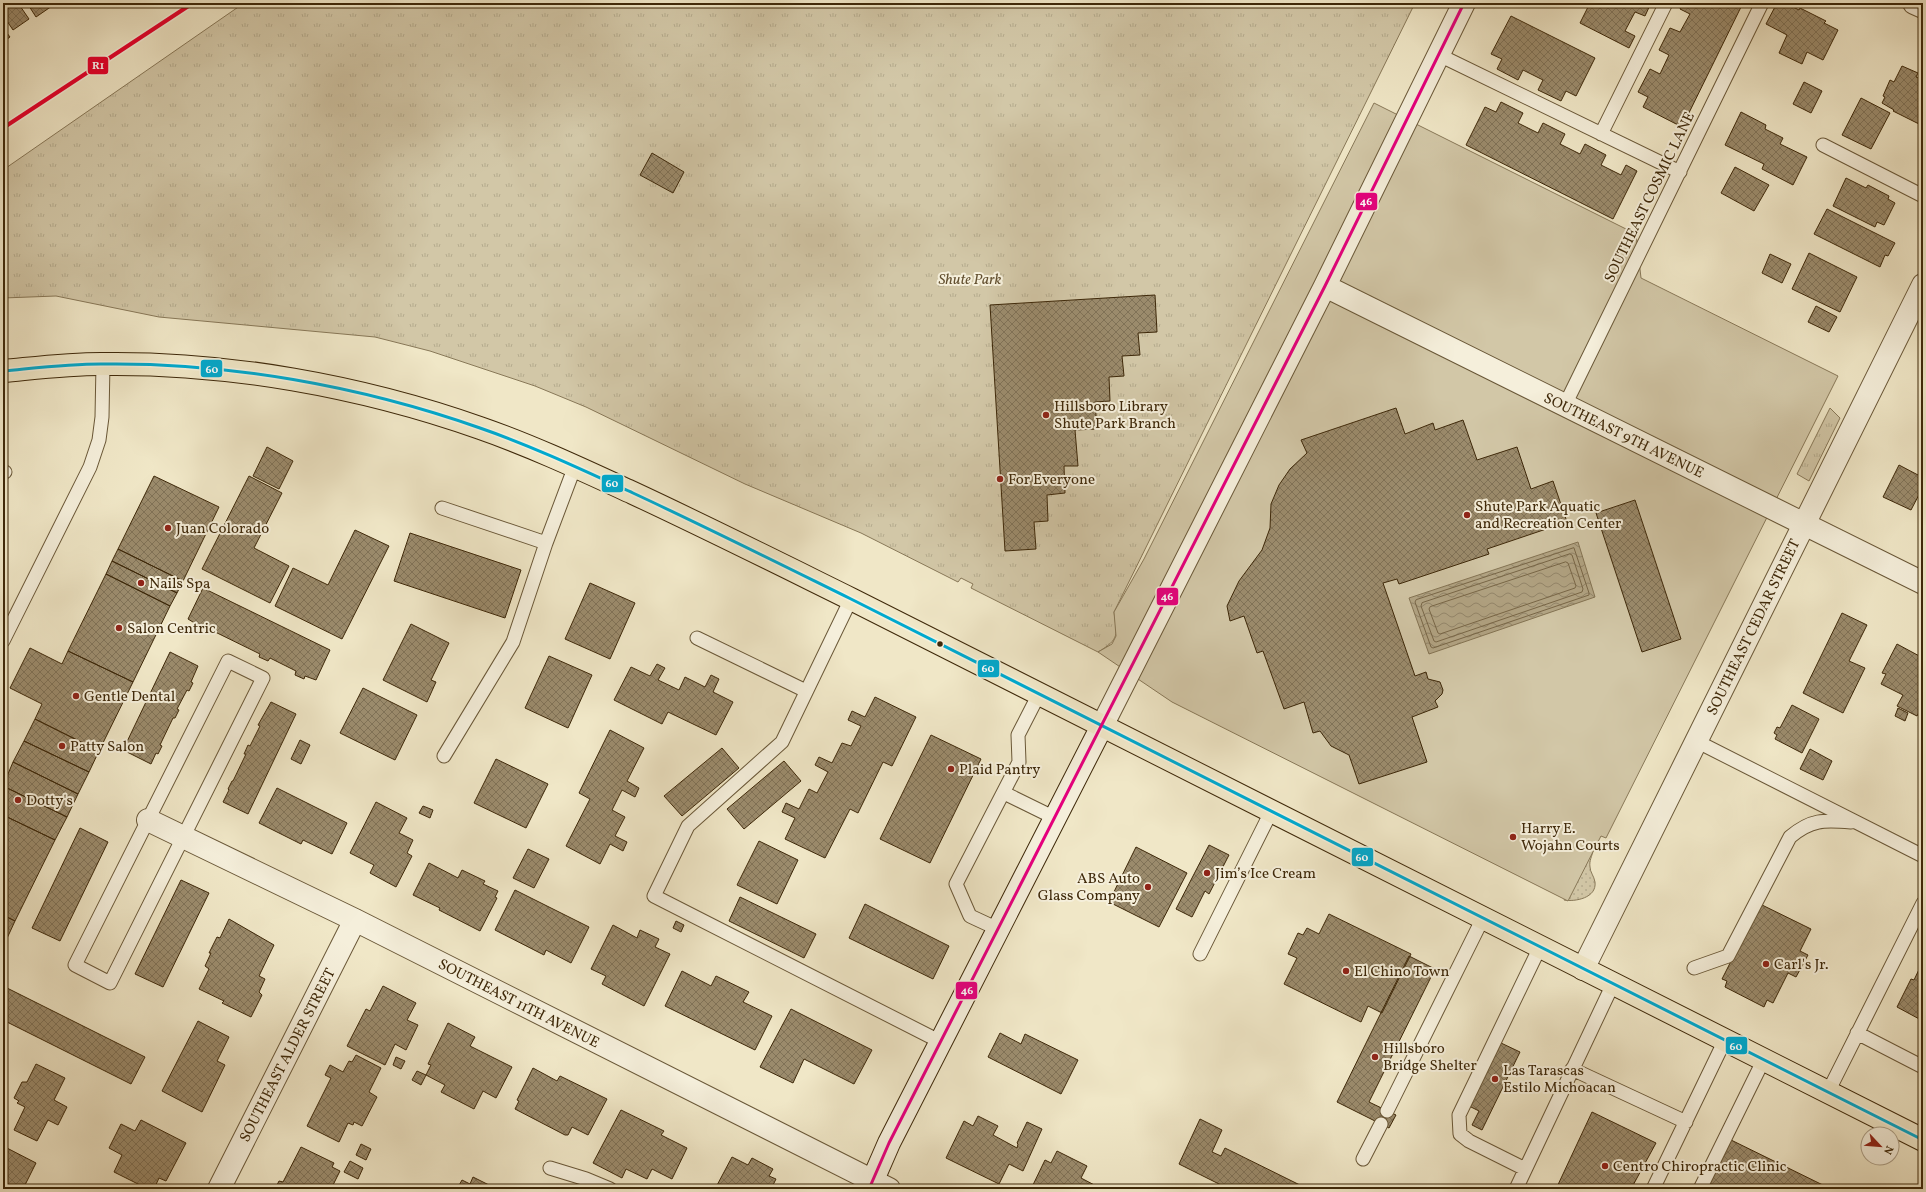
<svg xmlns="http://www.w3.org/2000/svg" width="1926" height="1192" font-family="Vollkorn,serif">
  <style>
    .grass { fill: url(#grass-tufts); stroke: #887858 }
    .garden { fill: url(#garden-dots); stroke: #887858 }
    .pitch { fill: #d2c7a7; stroke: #887858 }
    .water { fill: url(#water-waves); stroke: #847454 }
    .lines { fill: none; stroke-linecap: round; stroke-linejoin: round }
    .shore { stroke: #786748; stroke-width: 1 }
    .building { fill: url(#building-cross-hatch); stroke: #3e2809 }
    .lane-casing { stroke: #6a5838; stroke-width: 15 }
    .street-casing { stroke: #6a5838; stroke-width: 24 }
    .secondary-casing { stroke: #3e2809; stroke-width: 24 }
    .primary-casing { stroke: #3e2809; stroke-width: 24 }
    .lane { stroke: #f5efdb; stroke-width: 13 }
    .street { stroke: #f5efdb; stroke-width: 22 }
    .secondary { stroke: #f5efdb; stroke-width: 22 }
    .primary { stroke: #f0e7c7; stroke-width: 22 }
    .bus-1-casing { stroke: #f5efdb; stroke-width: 6 }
    .bus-2-casing { stroke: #f5efdb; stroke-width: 6 }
    .bus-1 { stroke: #00a9ce; stroke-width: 3 }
    .bus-2 { stroke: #e5007d; stroke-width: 3 }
    .rail-1-casing { stroke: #f5efdb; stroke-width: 7 }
    .rail-1 { stroke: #e4002b; stroke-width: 4 }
    .poi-dot { fill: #8f2418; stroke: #f5efdb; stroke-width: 1.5 }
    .bus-dot { fill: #3e2809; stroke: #f5efdb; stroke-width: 1.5 }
    .labels { text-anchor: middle; stroke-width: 4; stroke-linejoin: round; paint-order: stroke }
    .street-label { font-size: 15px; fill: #3e2809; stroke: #f5efdb }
    .park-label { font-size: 15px; font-style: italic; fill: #635030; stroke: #f5efdb }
    .poi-label { font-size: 15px; fill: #3e2809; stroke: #f5efdb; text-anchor: start }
    .line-badge { stroke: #f5efdb; stroke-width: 1.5 }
    .badge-label { font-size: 11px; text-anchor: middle; font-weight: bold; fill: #fff }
  </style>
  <defs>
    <pattern id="grass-tufts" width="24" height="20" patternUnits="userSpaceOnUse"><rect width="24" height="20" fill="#d2c7a7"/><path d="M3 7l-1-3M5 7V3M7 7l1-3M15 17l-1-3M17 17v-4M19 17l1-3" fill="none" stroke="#b5ab8e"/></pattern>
    <pattern id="garden-dots" width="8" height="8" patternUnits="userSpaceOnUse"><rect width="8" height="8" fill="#d2c7a7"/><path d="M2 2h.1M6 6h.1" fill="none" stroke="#b5ab8e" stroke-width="1.8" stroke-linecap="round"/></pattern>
    <pattern id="water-waves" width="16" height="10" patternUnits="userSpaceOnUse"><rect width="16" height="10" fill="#b3a686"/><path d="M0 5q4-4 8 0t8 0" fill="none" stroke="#93876c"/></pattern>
    <pattern id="building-cross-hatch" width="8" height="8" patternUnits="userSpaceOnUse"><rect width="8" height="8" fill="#9b8b6c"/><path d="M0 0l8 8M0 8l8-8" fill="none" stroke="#807257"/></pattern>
  </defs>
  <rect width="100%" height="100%" fill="#f0e7c7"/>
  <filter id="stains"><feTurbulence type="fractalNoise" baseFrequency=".005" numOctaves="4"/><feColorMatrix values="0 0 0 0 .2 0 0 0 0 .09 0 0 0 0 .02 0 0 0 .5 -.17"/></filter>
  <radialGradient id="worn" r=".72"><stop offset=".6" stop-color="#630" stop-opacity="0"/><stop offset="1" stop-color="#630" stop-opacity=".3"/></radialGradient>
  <path class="grass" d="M244,3H1415L1114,612C1117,635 1120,639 1098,652L971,588L973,584L961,578L958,582L861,533L745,484L586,407L535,386L430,351L375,337L159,317L56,296L3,298V170Z
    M1830,408L1840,418L1809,481L1797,474Z"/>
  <path class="garden" d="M1588,849L1593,851C1592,856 1589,861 1590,867C1590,872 1594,876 1595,882C1597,898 1575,902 1564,900Z"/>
  <path class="pitch" d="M1374,103L1636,234L1641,278L1838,376L1606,838L1601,836L1568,901L1172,702L1098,652L1112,644L1116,636L1114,612L1144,559Z"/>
  <path class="water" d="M1578,542L1595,597L1429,654L1409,598Z"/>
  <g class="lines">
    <path class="shore" d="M1574,548L1589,593V595L1433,648L1431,647L1415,602L1416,600Z
      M1570,554L1572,555L1583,589L1582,592L1436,642L1434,641L1421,606L1422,603Z
      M1566,562L1568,563L1576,586L1575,588L1440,634L1438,633L1429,609L1430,607Z"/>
  </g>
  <path class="building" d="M3,3H18L29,19L13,30L3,15Z
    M27,3H50L52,6L36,17Z
    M1590,3H1651L1645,16L1635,12L1625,31L1635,36L1629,48L1580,23Z
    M1683,3H1743L1682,127L1643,107L1648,97L1638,92L1650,69L1660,74L1669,55L1659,50L1670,28L1680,32L1690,14L1680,9Z
    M1777,3H1785L1799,10L1800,8L1826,21L1824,23L1838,30L1823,60L1807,52L1802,64L1779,53L1787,35L1766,24Z
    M1511,16L1595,58L1576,96L1566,91L1561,101L1538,90L1543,80L1523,70L1518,80L1497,69L1502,59L1491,54Z
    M3,28L10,37L3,42Z
    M1902,66L1918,73L1916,77L1923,80V126L1893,111L1894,110L1882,103L1885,97L1883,96L1890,80L1894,82Z
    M1804,82L1822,91L1811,113L1793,104Z
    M1861,98L1890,113L1871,149L1842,135Z
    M1501,102L1523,113L1518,123L1538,133L1543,123L1565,134L1560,144L1580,154L1585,144L1606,155L1601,165L1621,175L1626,165L1637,171L1613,219L1466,145L1485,107L1496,112Z
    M1741,112L1766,125L1765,129L1783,138L1780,144L1807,157L1793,185L1762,169L1764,164L1725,145Z
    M652,153L684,172L673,193L640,175Z
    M1735,167L1769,185L1754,211L1721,193Z
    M1846,178L1866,188L1868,185L1889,196L1888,199L1895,203L1884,225L1877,222L1875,227L1833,206Z
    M1827,209L1895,243L1888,256L1885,255L1880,267L1814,234Z
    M1809,253L1857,277L1840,312L1792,289Z
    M1770,254L1791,264L1782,283L1762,273Z
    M1155,295L1157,332L1138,333L1140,355L1122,356L1124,376L1109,377L1110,401L1095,402L1097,429L1075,430L1078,466H1064L1065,493L1047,495L1048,521L1034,522L1036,549L1005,551L990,305Z
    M1816,306L1837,317L1829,332L1808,322Z
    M1396,408L1405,434L1433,423L1435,430L1463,420L1477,460L1517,447L1531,489L1553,481L1567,522L1487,549L1489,554L1399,584L1397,579L1383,583L1415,676L1426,672L1428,679L1440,682L1443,690L1442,694L1435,701L1438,707L1412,717L1427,762L1359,784L1349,755L1331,746L1320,731L1313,733L1304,702L1284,709L1263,651L1257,653L1244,616L1230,621L1227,606L1239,581L1262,550L1270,528L1271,504L1279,485L1290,469L1307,453L1301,440Z
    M267,447L293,461L279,489L253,476Z
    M1899,465L1918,475L1923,465V487L1911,510L1883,497Z
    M154,476L219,507L183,581L118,549Z
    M249,476L282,493L254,548L289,566L270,603L202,569Z
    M1635,500L1681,639L1642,652L1596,513Z
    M355,530L389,546L342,639L275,606L293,568L328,585Z
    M410,533L521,570L505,618L394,581Z
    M118,549L183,581L177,593L112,561Z
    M112,561L177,593L170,606L106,574Z
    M106,574L170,606L133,682L68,651Z
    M590,583L635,603L610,659L565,639Z
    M203,588L330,650L316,680L305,676L304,679L295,675L296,671L270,658L268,661L259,657L260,654L207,628L206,630L188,619Z
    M1842,613L1867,625L1849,661L1865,668L1843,713L1803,693Z
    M411,624L449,643L431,680L436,682L427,702L383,680Z
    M1897,644L1923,658V682L1919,689L1923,691V705L1917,716L1897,706L1903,695L1881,684L1886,674L1882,673Z
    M30,648L62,664L68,651L133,682L99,751L35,719L42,704L10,688Z
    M170,652L198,666L191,682L193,683L189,691L187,690L177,709L179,710L175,718H173L160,745L162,746L158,754L156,753L151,764L123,750Z
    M549,656L592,675L568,728L525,708Z
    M657,664L665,668L658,680L679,690L685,677L705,687L711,675L719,679L713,692L733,702L716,735L668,712L662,724L614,700L631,667L650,676Z
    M363,688L417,715L395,760L340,733Z
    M875,697L916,717L892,766L883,762L858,813L850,809L825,858L785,839L795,818L782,812L786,803L799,809L809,789L817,793L828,772L815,765L819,757L832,763L842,743L851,746L861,726L848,720L852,711L865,717Z
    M271,702L296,714L248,814L223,802L229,790L228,789L232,781H233L246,754H244L248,745L250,746L260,726L258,725Z
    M1792,705L1819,719L1802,753L1775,739L1777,735L1774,733L1777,727L1780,728Z
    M1898,708L1908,713L1905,721L1895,716Z
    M35,719L99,751L89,772L24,741Z
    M610,730L644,748L627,781L639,788L635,797L622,790L612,810L625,817L615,836L627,842L623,851L610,844L600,864L566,846L590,799L579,793Z
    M931,735L981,759L930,863L880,839Z
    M300,740L310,745L301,764L291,759Z
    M24,741L89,772L78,794L13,762Z
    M722,748L739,768L682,816L664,796Z
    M1810,749L1832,761L1823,780L1800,769Z
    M496,759L548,784L526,828L474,803Z
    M784,761L801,781L744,829L727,809Z
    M13,762L78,794L67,817L3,786Z
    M3,786L67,817L55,840L3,815Z
    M277,788L347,823L332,854L303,840L301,844L259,823Z
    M376,802L407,818L399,833L413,840L407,853L412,856L396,887L370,873L374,865L350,853Z
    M423,806L433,810L430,818L419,813Z
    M3,815L55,840L15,921L3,915Z
    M80,828L108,842L60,941L32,928Z
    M759,841L798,860L777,904L737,885Z
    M1209,845L1229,855L1209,894L1205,891L1192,917L1176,909Z
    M1136,847L1187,873L1159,927L1109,902Z
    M528,849L549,859L534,888L513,878Z
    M429,863L458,878L462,870L485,881L483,884L498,891L495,897L497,898L480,931L439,910L440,908L413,895Z
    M181,880L209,893L163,987L135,974Z
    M515,890L589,927L571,963L546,950L544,955L495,930Z
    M740,897L816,934L804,958L729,921Z
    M865,904L949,946L933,979L849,938Z
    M1760,904L1811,929L1800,951L1808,955L1796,977L1788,973L1773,1003L1767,1000L1764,1007L1725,987L1727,981L1722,979Z
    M1329,914L1411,954L1382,1013L1368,1006L1361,1022L1284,984L1297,958L1288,954L1298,933L1303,935L1307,928L1319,934Z
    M3,915L15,921L3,947Z
    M229,919L274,945L259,976L265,979L259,992L262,995L251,1017L222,1003L224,1001L199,989L209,969L205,966L211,953H209L217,937L220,938Z
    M676,921L684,925L681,932L673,928Z
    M613,925L637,938L640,930L659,939L655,947L670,954L644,1006L602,984L606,976L591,969Z
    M1409,956L1435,969L1369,1102L1396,1115L1389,1128L1337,1102Z
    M1923,961V1021L1897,1007L1911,979L1914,980Z
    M682,971L711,986L716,976L749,992L743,1002L772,1016L755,1050L665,1006Z
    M3,986L145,1057L131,1084L3,1020Z
    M383,986L416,1003L407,1020L418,1025L406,1050L395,1044L385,1065L347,1046L366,1009L370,1011Z
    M791,1009L872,1050L854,1084L804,1059L793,1083L760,1067Z
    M198,1021L229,1037L217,1061L225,1065L202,1112L162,1091Z
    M448,1023L475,1037L470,1046L512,1067L496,1098L483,1091L474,1109L441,1092L445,1085L426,1075L431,1065L428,1064Z
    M1000,1033L1021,1044L1025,1034L1078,1060L1061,1094L988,1057Z
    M1501,1043L1520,1052L1482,1130L1472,1125L1479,1111L1469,1106Z
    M356,1055L381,1068L369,1092L377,1097L362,1126L354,1122L353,1125L348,1123L339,1142L307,1126L331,1078L325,1075L330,1065L343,1072L349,1061L352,1062Z
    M396,1057L405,1061L401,1069L393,1065Z
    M36,1064L65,1078L54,1100L67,1107L58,1125L48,1120L37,1141L14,1130L25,1107L17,1103L19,1101L14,1098L22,1082H27Z
    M533,1068L557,1081L560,1076L607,1099L588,1135L572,1127L568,1135H565L515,1109L519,1101L517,1100Z
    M417,1071L426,1075L421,1085L412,1080Z
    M621,1110L664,1131L661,1135L687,1148L672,1179L652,1169L647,1179L626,1169L622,1178L593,1163Z
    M1592,1112L1656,1143L1631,1189H1556Z
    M978,1116L998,1126L993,1135L1017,1148L1018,1144L1017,1143L1027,1122L1042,1129L1023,1171L1009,1164L999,1184L946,1158L964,1121L973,1126Z
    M1200,1119L1222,1130L1212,1152L1221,1156L1225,1148L1308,1189H1229L1179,1164Z
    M141,1120L186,1143L166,1181L159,1178L154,1189H148L114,1172L122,1155L109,1148L121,1124L135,1131Z
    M1731,1140L1831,1189H1706Z
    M361,1144L371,1149L366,1160L356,1155Z
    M3,1146L36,1163L23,1189H3Z
    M301,1147L334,1163L332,1167L340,1171L331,1189H275L279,1181L283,1182Z
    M1057,1151L1087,1166L1081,1178L1102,1189H1031L1045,1160L1051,1163Z
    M732,1157L748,1165L752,1158L773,1169L769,1176L776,1179L771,1189H715Z
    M350,1161L363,1168L358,1179L344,1172Z
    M473,1177L497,1189H457L462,1180L470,1184Z"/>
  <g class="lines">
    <g class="lane-casing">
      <path id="lane" d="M1439,55L1680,172
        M1601,134L1666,3
        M1823,145L1923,196
        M1565,405L1762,3
        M3,472H5
        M442,508L546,543
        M851,599L782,742L688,826L654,896L941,1042
        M697,638L806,691
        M3,641L90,467L99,440L102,417L103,364
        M228,661L263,678L110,983L75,965Z
        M1696,741L1923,856
        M444,756L513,642L546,543L575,466
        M1004,793L1055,818
        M998,929L970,916L956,884L1019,762L1018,735L1039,694
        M1200,954L1271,812
        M1694,968L1728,956L1790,837C1811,819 1824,820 1851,822
        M1857,1033L1923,1067
        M1572,1069L1686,1122
        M1828,1092L1923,903
        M1387,1111L1483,918
        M1363,1159L1381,1124
        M550,1168L586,1179L610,1189
        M1525,1169L1469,1141L1460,1134L1459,1115L1540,947
        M1516,1189L1613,984
        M1653,1189L1725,1040
        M1700,1189L1764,1059"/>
    </g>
    <g class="street-casing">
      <path id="street" d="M1914,3L1923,7
        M1325,286L1923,583
        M1102,726L1325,286L1464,3
        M148,820L355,920L889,1189
        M1583,969L1923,285
        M219,1189L355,920"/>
    </g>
    <g class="secondary-casing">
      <path id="secondary" d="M869,1189L889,1143L1102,726"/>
    </g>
    <g class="primary-casing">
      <path id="primary" d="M3,371C36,368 68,364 101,364C227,362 361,386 480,428C532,446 583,470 633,493C706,527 778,563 851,599L1923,1140"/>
    </g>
    <use href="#lane" class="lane"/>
    <use href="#street" class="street"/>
    <use href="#secondary" class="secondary"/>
    <use href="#primary" class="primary"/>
    <g class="bus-1-casing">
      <path id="bus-1" d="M3,371C36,368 68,364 101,364C227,362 361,386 480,428C532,446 583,470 633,493C706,527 778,563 851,599L1923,1140"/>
    </g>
    <g class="bus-2-casing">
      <path id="bus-2" d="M869,1189L889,1143L1325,286L1464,3"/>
    </g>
    <use href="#bus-1" class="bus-1"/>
    <use href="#bus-2" class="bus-2"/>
    <g class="rail-1-casing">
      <path id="rail-1" d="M3,128L193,3"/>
    </g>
    <use href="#rail-1" class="rail-1"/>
  </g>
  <g class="poi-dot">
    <circle cx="1046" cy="415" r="4"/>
    <circle cx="1000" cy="479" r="4"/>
    <circle cx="1467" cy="515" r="4"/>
    <circle cx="168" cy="528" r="4"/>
    <circle cx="141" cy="583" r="4"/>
    <circle cx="119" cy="628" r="4"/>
    <circle cx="76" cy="696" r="4"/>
    <circle cx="62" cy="746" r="4"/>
    <circle cx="951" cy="769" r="4"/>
    <circle cx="18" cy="800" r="4"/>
    <circle cx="1513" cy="837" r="4"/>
    <circle cx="1207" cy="873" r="4"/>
    <circle cx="1148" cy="887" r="4"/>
    <circle cx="1766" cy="964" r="4"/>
    <circle cx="1346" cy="971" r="4"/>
    <circle cx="1375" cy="1057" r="4"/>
    <circle cx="1495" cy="1079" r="4"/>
    <circle cx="1605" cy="1166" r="4"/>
  </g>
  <circle class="bus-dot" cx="940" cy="644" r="3.5"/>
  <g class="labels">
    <g class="street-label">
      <text transform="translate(1649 197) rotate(-64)" y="5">SOUTHEAST COSMIC LANE</text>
      <text transform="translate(1624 435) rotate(26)" y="5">SOUTHEAST 9TH AVENUE</text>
      <text transform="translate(1753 627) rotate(-64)" y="5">SOUTHEAST CEDAR STREET</text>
      <text transform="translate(519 1003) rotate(27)" y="5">SOUTHEAST 11TH AVENUE</text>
      <text transform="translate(287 1055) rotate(-63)" y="5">SOUTHEAST ALDER STREET</text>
    </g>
    <g class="park-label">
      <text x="970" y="284">Shute Park</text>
    </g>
    <g class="poi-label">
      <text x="1054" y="411">Hillsboro Library<tspan x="1054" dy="17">Shute Park Branch</tspan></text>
      <text x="1008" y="484">For Everyone</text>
      <text x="1475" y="511">Shute Park Aquatic<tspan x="1475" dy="17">and Recreation Center</tspan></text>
      <text x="176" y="533">Juan Colorado</text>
      <text x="149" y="588">Nails Spa</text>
      <text x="127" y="633">Salon Centric</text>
      <text x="84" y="701">Gentle Dental</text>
      <text x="70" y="751">Patty Salon</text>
      <text x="959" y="774">Plaid Pantry</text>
      <text x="26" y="805">Dotty's</text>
      <text x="1521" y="833">Harry E.<tspan x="1521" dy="17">Wojahn Courts</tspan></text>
      <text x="1215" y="878">Jim’s Ice Cream</text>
      <text x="1140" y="883" text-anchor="end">ABS Auto<tspan x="1140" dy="17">Glass Company</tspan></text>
      <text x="1774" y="969">Carl's Jr.</text>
      <text x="1354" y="976">El Chino Town</text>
      <text x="1383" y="1053">Hillsboro<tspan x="1383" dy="17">Bridge Shelter</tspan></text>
      <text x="1503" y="1075">Las Tarascas<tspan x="1503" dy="17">Estilo Michoacan</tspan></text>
      <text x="1613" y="1171">Centro Chiropractic Clinic</text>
    </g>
  </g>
  <g class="line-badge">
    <rect x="87" y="56" width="22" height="19" rx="4" fill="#e4002b"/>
    <rect x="1355" y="192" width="23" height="19" rx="4" fill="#e5007d"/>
    <rect x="200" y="359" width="23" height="19" rx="4" fill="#00a9ce"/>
    <rect x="601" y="474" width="23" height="19" rx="4" fill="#00a9ce"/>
    <rect x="1156" y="587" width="23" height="19" rx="4" fill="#e5007d"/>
    <rect x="977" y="659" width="23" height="19" rx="4" fill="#00a9ce"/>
    <rect x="1351" y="847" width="23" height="20" rx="4" fill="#00a9ce"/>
    <rect x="955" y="981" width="23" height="19" rx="4" fill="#e5007d"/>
    <rect x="1725" y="1036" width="23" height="19" rx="4" fill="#00a9ce"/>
  </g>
  <g class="badge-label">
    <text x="98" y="69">R1</text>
    <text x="1366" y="205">46</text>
    <text x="212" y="373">60</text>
    <text x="612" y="487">60</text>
    <text x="1167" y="600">46</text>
    <text x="988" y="672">60</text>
    <text x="1362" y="861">60</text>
    <text x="967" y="994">46</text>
    <text x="1736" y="1050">60</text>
  </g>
  <rect width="1926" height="1192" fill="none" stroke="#f0e7c7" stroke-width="16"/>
  <rect x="4" y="4" width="1918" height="1184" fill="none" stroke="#3e2809" stroke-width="2"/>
  <rect x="8" y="8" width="1910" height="1176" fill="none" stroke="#3e2809"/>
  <g transform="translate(1880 1146) rotate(116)"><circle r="19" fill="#f5efdb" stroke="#ac9f87"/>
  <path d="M0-3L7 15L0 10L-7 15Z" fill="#8f2418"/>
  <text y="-6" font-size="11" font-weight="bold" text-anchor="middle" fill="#3e2809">N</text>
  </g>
  <rect width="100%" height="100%" filter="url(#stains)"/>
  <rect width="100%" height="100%" fill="url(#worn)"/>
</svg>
